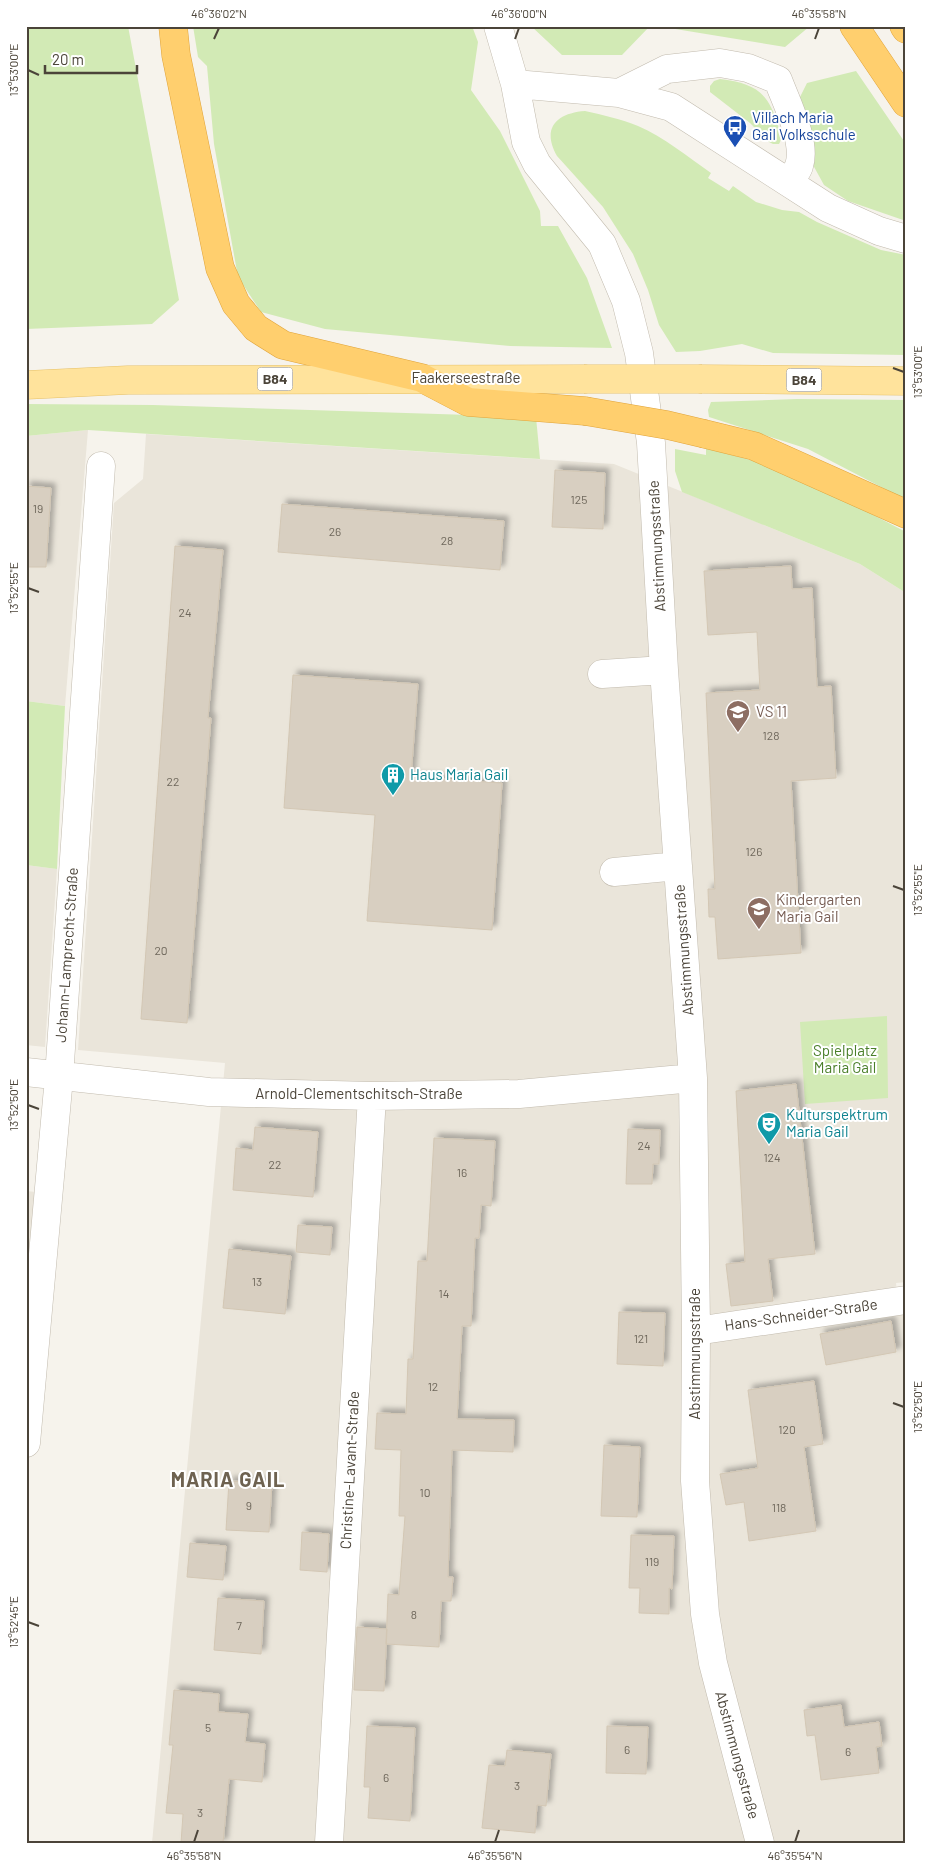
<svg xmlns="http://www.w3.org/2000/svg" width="932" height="1869" font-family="Barlow,sans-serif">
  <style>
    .residential { fill: #eae5da }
    .green { fill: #d2eab5 }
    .building { fill: #d8cfc1; stroke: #d3c7b4; filter: url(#shadow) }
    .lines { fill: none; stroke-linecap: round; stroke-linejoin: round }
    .minor-casing { stroke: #c2bbae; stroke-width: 29 }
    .major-casing { stroke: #e6c16a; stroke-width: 29 }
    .highway-casing { stroke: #e0a43c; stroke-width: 29 }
    .minor { stroke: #fff; stroke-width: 28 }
    .major { stroke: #ffe39c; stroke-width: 28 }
    .highway { stroke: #ffcf6e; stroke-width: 28 }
    .major-bridge-casing { stroke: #e6c16a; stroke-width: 29; stroke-linecap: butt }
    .highway-bridge-casing { stroke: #e0a43c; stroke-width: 29; stroke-linecap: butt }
    .major-bridge { stroke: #ffe39c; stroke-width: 28 }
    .highway-bridge { stroke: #ffcf6e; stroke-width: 28 }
    .ticks { fill: none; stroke: #4b4439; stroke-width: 2 }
    .labels { text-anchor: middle; stroke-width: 4; stroke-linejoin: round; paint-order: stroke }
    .number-label { font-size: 12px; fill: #6e675b }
    .shield { fill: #fff; stroke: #817c74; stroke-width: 1 }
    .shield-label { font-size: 14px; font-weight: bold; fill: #4b4439 }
    .transit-label { font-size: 15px; fill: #164399; stroke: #fff; text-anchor: start }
    .street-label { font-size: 15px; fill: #4b4439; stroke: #fff }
    .education-label { font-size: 15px; fill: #785e54; stroke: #fff; text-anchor: start }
    .culture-label { font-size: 15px; fill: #0d838f; stroke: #fff; text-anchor: start }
    .park-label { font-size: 15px; fill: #4a7f2a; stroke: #fff }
    .district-label { font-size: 20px; font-weight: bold; letter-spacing: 1px; fill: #6e6250; stroke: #fff }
    .neatline { fill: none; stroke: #4b4439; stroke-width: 2 }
    .ticks-label { font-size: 12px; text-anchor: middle; fill: #4b4439 }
  </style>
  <defs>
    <filter id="shadow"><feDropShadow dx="4.5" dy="-4.5" stdDeviation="2.5" flood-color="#0004"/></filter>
  </defs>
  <rect width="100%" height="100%" fill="#f6f3ec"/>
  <path class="residential" d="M88,430L65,706L26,701V436Z
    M146,434L614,464L860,564L906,593V1282L896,1283L899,1313L906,1312V1843H152L225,1063L78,1050L114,503L143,479Z
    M26,865L57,869L45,1047L26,1045Z
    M26,1191L36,1192L26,1326Z"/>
  <path class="green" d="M26,26H128L179,300L152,324L26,329Z
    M193,26H472L478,42L471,90L500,131L540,211L541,226H558L587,278L612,348L510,346L325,329L261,312L238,277L214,144L207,66L198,57Z
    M531,26H650L622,55H562Z
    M657,26H810L785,47Z
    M856,71L906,144V221L848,201L824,185L813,165L800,97L807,83Z
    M720,79C754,83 769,92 778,126C780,132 783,138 779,144H773L769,142L750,123L710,92V86L714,81Z
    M585,111C603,115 621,119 638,126C664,137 688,157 711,173L708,178L729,191L733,186L756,202L782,210L799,212L817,222L881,250L906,255V355L773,353L742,344L700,351L676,352L659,325L648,290L633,254L603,207L557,156C541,128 557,113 585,111Z
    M797,399L906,400V500L808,449L709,417L708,410L711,402Z
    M26,404L153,405L536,417L540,459L88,430L26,436Z
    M706,448L787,470L906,532V593L860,564L682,492L675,471V449L706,455Z
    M26,701L65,706L57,869L26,865Z
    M887,1016L888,1098L805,1104L800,1022Z"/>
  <path class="building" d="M555,470L605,473L603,529L552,527Z
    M26,486L51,488L46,567H26Z
    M282,504L504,521L500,570L278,552Z
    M175,546L223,550L208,718H211L187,1023L141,1019Z
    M791,566L792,589L812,588L817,687L831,686L836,778L791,781L801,953L718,959L715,917H709L708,889H715L706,693L760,690L757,632L708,635L704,571Z
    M293,675L418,684L411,777L502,783L492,930L367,921L375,815L284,808Z
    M796,1084L815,1254L768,1259L773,1301L731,1306L726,1264L745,1262L736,1091Z
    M255,1127L318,1132L313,1197L233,1190L236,1148L253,1150Z
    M628,1129L660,1130L659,1164H653L652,1184H626Z
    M434,1138L495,1141L491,1206L481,1205L479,1238H475L471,1326H462L457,1419L514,1420L513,1452L452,1450L448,1577H453L451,1601H441L439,1647L386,1644L388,1594L399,1595L405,1516H399L401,1450L375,1449L377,1413L406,1414L408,1359H413L418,1261H427Z
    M298,1225L332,1227L330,1255L296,1252Z
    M229,1249L291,1256L285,1314L223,1308Z
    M619,1312L665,1313L663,1366L617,1364Z
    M891,1321L896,1352L826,1365L820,1334Z
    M814,1381L823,1444L804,1447L816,1531L749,1541L744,1502L726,1505L720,1474L758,1468L748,1390Z
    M604,1445L640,1447L637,1517L601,1516Z
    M229,1481L272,1483L269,1532L226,1530Z
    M302,1532L329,1534L327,1572L300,1570Z
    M631,1535L674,1536L672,1589L669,1588V1614L639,1613L640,1588H629Z
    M190,1543L226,1546L223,1580L187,1577Z
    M218,1598L264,1601L261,1654L214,1650Z
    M357,1627L387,1629L384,1691L354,1690Z
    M174,1690L219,1694L218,1712L248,1714L245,1742L265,1744L262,1782L229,1779L223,1843H181L183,1814L166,1813L173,1745H169Z
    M841,1705L844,1727L879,1722L882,1746L876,1747L879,1773L821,1780L815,1735L807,1736L804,1710Z
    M367,1726L415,1728L410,1821L368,1818L370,1787H364Z
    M607,1726L648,1727L646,1774L606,1773Z
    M507,1750L551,1754L546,1806L537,1805L535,1833L482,1828L489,1765L505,1766Z"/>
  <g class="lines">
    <g class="minor-casing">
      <path id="minor" d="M498,26L515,84L526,142L537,164L602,244L626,301L639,353L651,443L664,670L693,1078L696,1331L695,1481L705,1614L713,1663L760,1843
        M515,84L619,93L671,107L828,208L879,231L906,239
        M619,93L667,69L720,63L748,68L778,80C786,102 807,142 799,166C797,172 792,177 789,182
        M602,674L664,670
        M614,872L678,866
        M26,1072L209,1092L372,1096L519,1094L693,1078
        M696,1331L906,1300
        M26,1443L59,1077L101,466
        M329,1843L372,1096"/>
    </g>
    <g class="major-casing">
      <path id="major" d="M702,379L906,381
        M26,385L128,380L584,379"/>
    </g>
    <g class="highway-casing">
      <path id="highway" d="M173,26L176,55L220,268L236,304L256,328L283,345L422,378L468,402L585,411
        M854,26L906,103
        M904,26L906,29
        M705,434L754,446L906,514"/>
    </g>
    <use href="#minor" class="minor"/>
    <use href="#major" class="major"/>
    <use href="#highway" class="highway"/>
    <g class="major-bridge-casing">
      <path id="major-bridge" d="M584,379H702"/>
    </g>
    <g class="highway-bridge-casing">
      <path id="highway-bridge" d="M585,411L667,425L705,434"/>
    </g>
    <use href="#major-bridge" class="major-bridge"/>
    <use href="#highway-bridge" class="highway-bridge"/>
  </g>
  <path class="ticks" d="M214,39L219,28M515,39L519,28M815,39L819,28M28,70L39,75M893,368L904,372M28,588L39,592M893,886L904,890M28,1105L39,1109M893,1403L904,1407M28,1622L39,1626M194,1842L198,1830M495,1842L499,1830M795,1842L799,1830"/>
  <defs>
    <g id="bus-pin" transform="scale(1.25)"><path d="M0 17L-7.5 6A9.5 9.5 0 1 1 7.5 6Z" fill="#1a4fb4" stroke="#fff"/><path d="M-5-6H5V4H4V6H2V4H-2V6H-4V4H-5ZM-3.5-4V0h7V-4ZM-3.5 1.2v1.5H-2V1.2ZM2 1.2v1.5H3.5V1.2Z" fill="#fff"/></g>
    <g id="school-pin" transform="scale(1.25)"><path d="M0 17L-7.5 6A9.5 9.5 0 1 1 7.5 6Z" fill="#8d6e63" stroke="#fff"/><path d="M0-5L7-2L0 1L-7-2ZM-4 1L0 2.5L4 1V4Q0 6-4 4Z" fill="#fff"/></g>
    <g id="building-pin" transform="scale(1.25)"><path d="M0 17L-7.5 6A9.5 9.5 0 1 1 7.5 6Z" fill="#0f9aa8" stroke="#fff"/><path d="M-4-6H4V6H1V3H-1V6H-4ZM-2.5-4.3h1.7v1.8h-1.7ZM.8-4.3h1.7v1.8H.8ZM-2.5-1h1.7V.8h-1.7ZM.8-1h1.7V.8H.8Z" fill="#fff"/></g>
    <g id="theatre-pin" transform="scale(1.25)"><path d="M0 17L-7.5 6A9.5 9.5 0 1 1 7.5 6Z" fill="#0f9aa8" stroke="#fff"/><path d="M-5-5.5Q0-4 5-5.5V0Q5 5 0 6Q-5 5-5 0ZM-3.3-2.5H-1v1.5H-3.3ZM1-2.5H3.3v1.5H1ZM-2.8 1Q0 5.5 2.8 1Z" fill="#fff"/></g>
  </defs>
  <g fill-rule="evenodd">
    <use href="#bus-pin" x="735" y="127"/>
    <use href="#school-pin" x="738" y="712"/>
    <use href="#building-pin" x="393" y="775"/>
    <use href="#school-pin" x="759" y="909"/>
    <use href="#theatre-pin" x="769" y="1124"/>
  </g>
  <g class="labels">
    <g class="number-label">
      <text x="579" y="504">125</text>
      <text x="38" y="513">19</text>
      <text x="335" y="536">26</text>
      <text x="447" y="545">28</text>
      <text x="185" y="617">24</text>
      <text x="771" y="740">128</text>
      <text x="173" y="786">22</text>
      <text x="754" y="856">126</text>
      <text x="161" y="955">20</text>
      <text x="644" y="1150">24</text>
      <text x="772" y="1162">124</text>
      <text x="275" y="1169">22</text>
      <text x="462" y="1177">16</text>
      <text x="257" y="1286">13</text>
      <text x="444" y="1298">14</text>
      <text x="641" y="1343">121</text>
      <text x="433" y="1391">12</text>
      <text x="787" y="1434">120</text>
      <text x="425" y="1497">10</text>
      <text x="249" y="1510">9</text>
      <text x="779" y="1512">118</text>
      <text x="652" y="1566">119</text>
      <text x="414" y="1619">8</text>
      <text x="239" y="1630">7</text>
      <text x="208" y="1732">5</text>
      <text x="627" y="1754">6</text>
      <text x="848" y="1756">6</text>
      <text x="386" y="1782">6</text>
      <text x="517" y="1790">3</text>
      <text x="200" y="1817">3</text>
    </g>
    <g class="shield">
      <rect x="257.5" y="367.5" width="35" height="23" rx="4"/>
      <rect x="786.5" y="368.5" width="35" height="23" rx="4"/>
    </g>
    <g class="shield-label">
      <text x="275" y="384">B84</text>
      <text x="804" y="385">B84</text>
    </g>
    <g class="transit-label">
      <text x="752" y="123">Villach Maria<tspan x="752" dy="17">Gail Volksschule</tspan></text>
    </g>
    <g class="street-label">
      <text x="466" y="383">Faakerseestraße</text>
      <text transform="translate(657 546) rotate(-93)" y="5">Abstimmungsstraße</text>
      <text transform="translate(684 950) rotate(-94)" y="5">Abstimmungsstraße</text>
      <text transform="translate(67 955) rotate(-86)" y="5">Johann-Lamprecht-Straße</text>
      <text x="359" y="1099">Arnold-Clementschitsch-Straße</text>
      <text transform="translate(801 1315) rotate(-8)" y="5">Hans-Schneider-Straße</text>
      <text transform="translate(695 1354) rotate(-90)" y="5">Abstimmungsstraße</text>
      <text transform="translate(350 1470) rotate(-87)" y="5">Christine-Lavant-Straße</text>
      <text transform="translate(737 1755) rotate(75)" y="5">Abstimmungsstraße</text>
    </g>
    <g class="education-label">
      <text x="756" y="717">VS 11</text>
      <text x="776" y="905">Kindergarten<tspan x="776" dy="17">Maria Gail</tspan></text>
    </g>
    <g class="culture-label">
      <text x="410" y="780">Haus Maria Gail</text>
      <text x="786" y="1120">Kulturspektrum<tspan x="786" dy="17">Maria Gail</tspan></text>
    </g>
    <g class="park-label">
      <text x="845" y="1056">Spielplatz<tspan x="845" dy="17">Maria Gail</tspan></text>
    </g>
    <g class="district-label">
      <text x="228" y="1487">MARIA GAIL</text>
    </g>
  </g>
  <rect width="932" height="1869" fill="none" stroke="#ffffff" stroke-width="55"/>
  <path d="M45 65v8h92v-8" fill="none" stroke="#4b4439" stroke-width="2.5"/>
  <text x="52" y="65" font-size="15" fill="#4b4439" stroke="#ffffff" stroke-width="4" paint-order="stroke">20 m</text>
  <rect x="28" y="28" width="876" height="1814" class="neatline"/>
  <g class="ticks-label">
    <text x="219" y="18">46°36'02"N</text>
    <text x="519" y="18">46°36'00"N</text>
    <text x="819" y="18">46°35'58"N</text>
    <text transform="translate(14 70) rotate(-90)" y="4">13°53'00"E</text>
    <text transform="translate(918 372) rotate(-90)" y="4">13°53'00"E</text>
    <text transform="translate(14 588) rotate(-90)" y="4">13°52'55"E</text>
    <text transform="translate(918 890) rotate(-90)" y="4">13°52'55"E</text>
    <text transform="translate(14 1105) rotate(-90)" y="4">13°52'50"E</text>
    <text transform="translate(918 1407) rotate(-90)" y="4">13°52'50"E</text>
    <text transform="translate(14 1622) rotate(-90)" y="4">13°52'45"E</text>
    <text x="194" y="1860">46°35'58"N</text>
    <text x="495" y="1860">46°35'56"N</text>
    <text x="795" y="1860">46°35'54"N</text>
  </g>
</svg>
